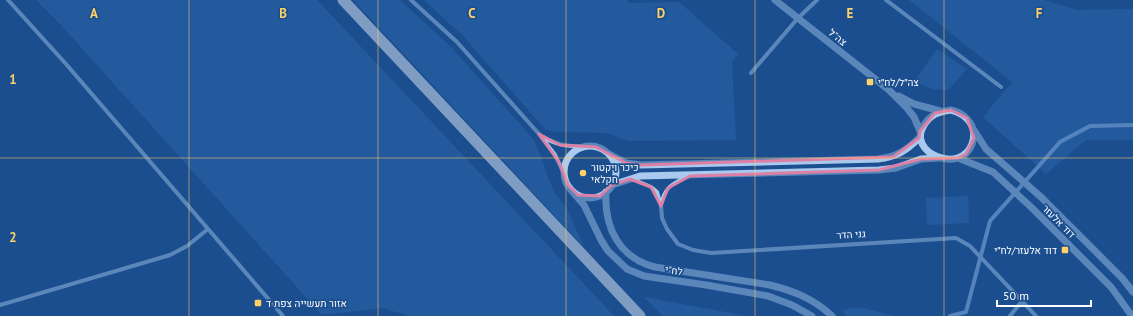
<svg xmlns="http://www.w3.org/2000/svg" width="1133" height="316" font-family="'PT Sans',Heebo,sans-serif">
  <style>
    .green { fill: #2e69ad }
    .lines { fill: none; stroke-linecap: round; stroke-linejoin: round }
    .stream { stroke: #9cc4f0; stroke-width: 4 }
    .minor { stroke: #a9c9ee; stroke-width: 4 }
    .tertiary { stroke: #a9c9ee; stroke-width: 7 }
    .trunk { stroke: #f8faff; stroke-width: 11 }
    .marked { fill: none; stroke: #dd80a5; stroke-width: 3; stroke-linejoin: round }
    .grid { fill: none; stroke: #ffd166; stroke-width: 1; stroke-opacity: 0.55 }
    .poi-dot { fill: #ffd166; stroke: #1b4f8f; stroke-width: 1.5 }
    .labels { text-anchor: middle; stroke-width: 3.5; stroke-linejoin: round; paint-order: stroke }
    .street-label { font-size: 10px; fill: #fff; stroke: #1b4f8f }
    .poi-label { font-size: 10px; fill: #fff; stroke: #1b4f8f; text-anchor: start }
    .grid-label { font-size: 13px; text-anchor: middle; font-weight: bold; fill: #ffd166; stroke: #1b4f8f; stroke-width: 3.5; stroke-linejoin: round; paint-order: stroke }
  </style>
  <rect width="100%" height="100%" fill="#1b4f8f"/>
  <path class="green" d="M36,0H317L614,316H409L383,308L322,315L60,24Z
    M353,0H400L451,47L534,140L544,164L547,175L554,192L566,207L584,247Z
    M424,0H627L628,3L679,2L738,54L732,62L736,140L628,141L607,133L556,132L545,129L463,36Z
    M909,0H1044L1077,10L1133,9V140H1086L1046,174L983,117L1012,82Z
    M937,49L967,69L948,90L932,89L914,82Z
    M968,196L969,223L927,225L926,198Z
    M644,297L747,316H663Z
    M851,308H863L894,316H847L842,311Z"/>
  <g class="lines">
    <path class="stream" d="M950,316L966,312L990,221L1060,142L1090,126L1133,125"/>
    <path class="minor" d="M8,0L66,64L283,316
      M411,0L457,42L539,134L555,155L564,174
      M886,0L1001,87
      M751,73L798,18L817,0
      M543,137C558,146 572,147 589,146
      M632,179L651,187L657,192L661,206L662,218L667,229L678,244L693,250L711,253L956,238L970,246L1036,316
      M661,205C664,189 672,183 687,177
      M0,305L170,255L187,246L208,229
      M1010,316L1022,301"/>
    <path class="tertiary" d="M775,0L889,90L907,108L914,117L920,131
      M899,96L914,104L940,111
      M951,110C967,114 978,127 972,144C961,175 906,153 924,125C931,114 938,112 951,110Z
      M974,130L986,149L1041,197L1122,278L1133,292
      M564 172a26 26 0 1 1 52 0a26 26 0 1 1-52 0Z
      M609,154L626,163L641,165L878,159C896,157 906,151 919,138
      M958,158L993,172L1031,207L1111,287L1132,316
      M612,185L640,176L879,170L896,168L921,159L939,158
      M571,190L584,205L601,240L608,251L627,269L644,276L706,285L768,296L792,305L812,316
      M606,192C604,227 619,258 655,267L770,285C794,291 814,299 832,316"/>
    <path class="trunk" d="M343,0L640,316"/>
  </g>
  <path d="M0 0H1133V316H0ZM951,110L967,118L974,138L966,154L958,158L921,159L879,170L690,176L668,188L661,206L651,187L630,179L612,185L600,196L578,195L568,185L559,162L539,134L560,145L596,147L626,163L641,165L893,157L919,138L920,131L935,113Z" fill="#1b4f8f" fill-opacity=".55" fill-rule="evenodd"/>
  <path class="marked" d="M951,110L967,118L974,138L966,154L958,158L921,159L879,170L690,176L668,188L661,206L651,187L630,179L612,185L600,196L578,195L568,185L559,162L539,134L560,145L596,147L626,163L641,165L893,157L919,138L920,131L935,113Z"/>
  <path class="grid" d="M189,0V316M378,0V316M566,0V316M755,0V316M944,0V316M0,158H1133"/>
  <g class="poi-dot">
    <rect x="866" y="78" width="8" height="8" rx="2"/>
    <circle cx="583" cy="173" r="4"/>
    <rect x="1061" y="246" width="8" height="8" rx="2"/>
    <rect x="254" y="299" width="8" height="8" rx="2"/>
  </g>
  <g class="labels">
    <g class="street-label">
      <text transform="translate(838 37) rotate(39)" y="4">צה"ל</text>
      <text transform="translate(1059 221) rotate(45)" y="4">דוד אלעזר</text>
      <text transform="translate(851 234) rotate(-3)" y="4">גני הדר</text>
      <text transform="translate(674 270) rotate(8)" y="4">לח"י</text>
    </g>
    <g class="poi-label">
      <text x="878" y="86">צה״ל/לח״י</text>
      <text x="591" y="171">כיכר ויקטור<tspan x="591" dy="12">חקלאי</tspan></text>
      <text x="1057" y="254" text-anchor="end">דוד אלעזר/לח״י</text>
      <text x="266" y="307">אזור תעשייה צפת ד</text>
    </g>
  </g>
  <g class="grid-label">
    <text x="94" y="18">A</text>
    <text x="283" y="18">B</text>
    <text x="472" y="18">C</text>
    <text x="661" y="18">D</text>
    <text x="850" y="18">E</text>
    <text x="1039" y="18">F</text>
    <text x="13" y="84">1</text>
    <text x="13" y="242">2</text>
  </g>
  <path d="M997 300v6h94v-6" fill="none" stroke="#ffffff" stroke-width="2"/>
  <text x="1003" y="300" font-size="12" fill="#ffffff" stroke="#1b4f8f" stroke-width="3" paint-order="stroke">50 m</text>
</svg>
